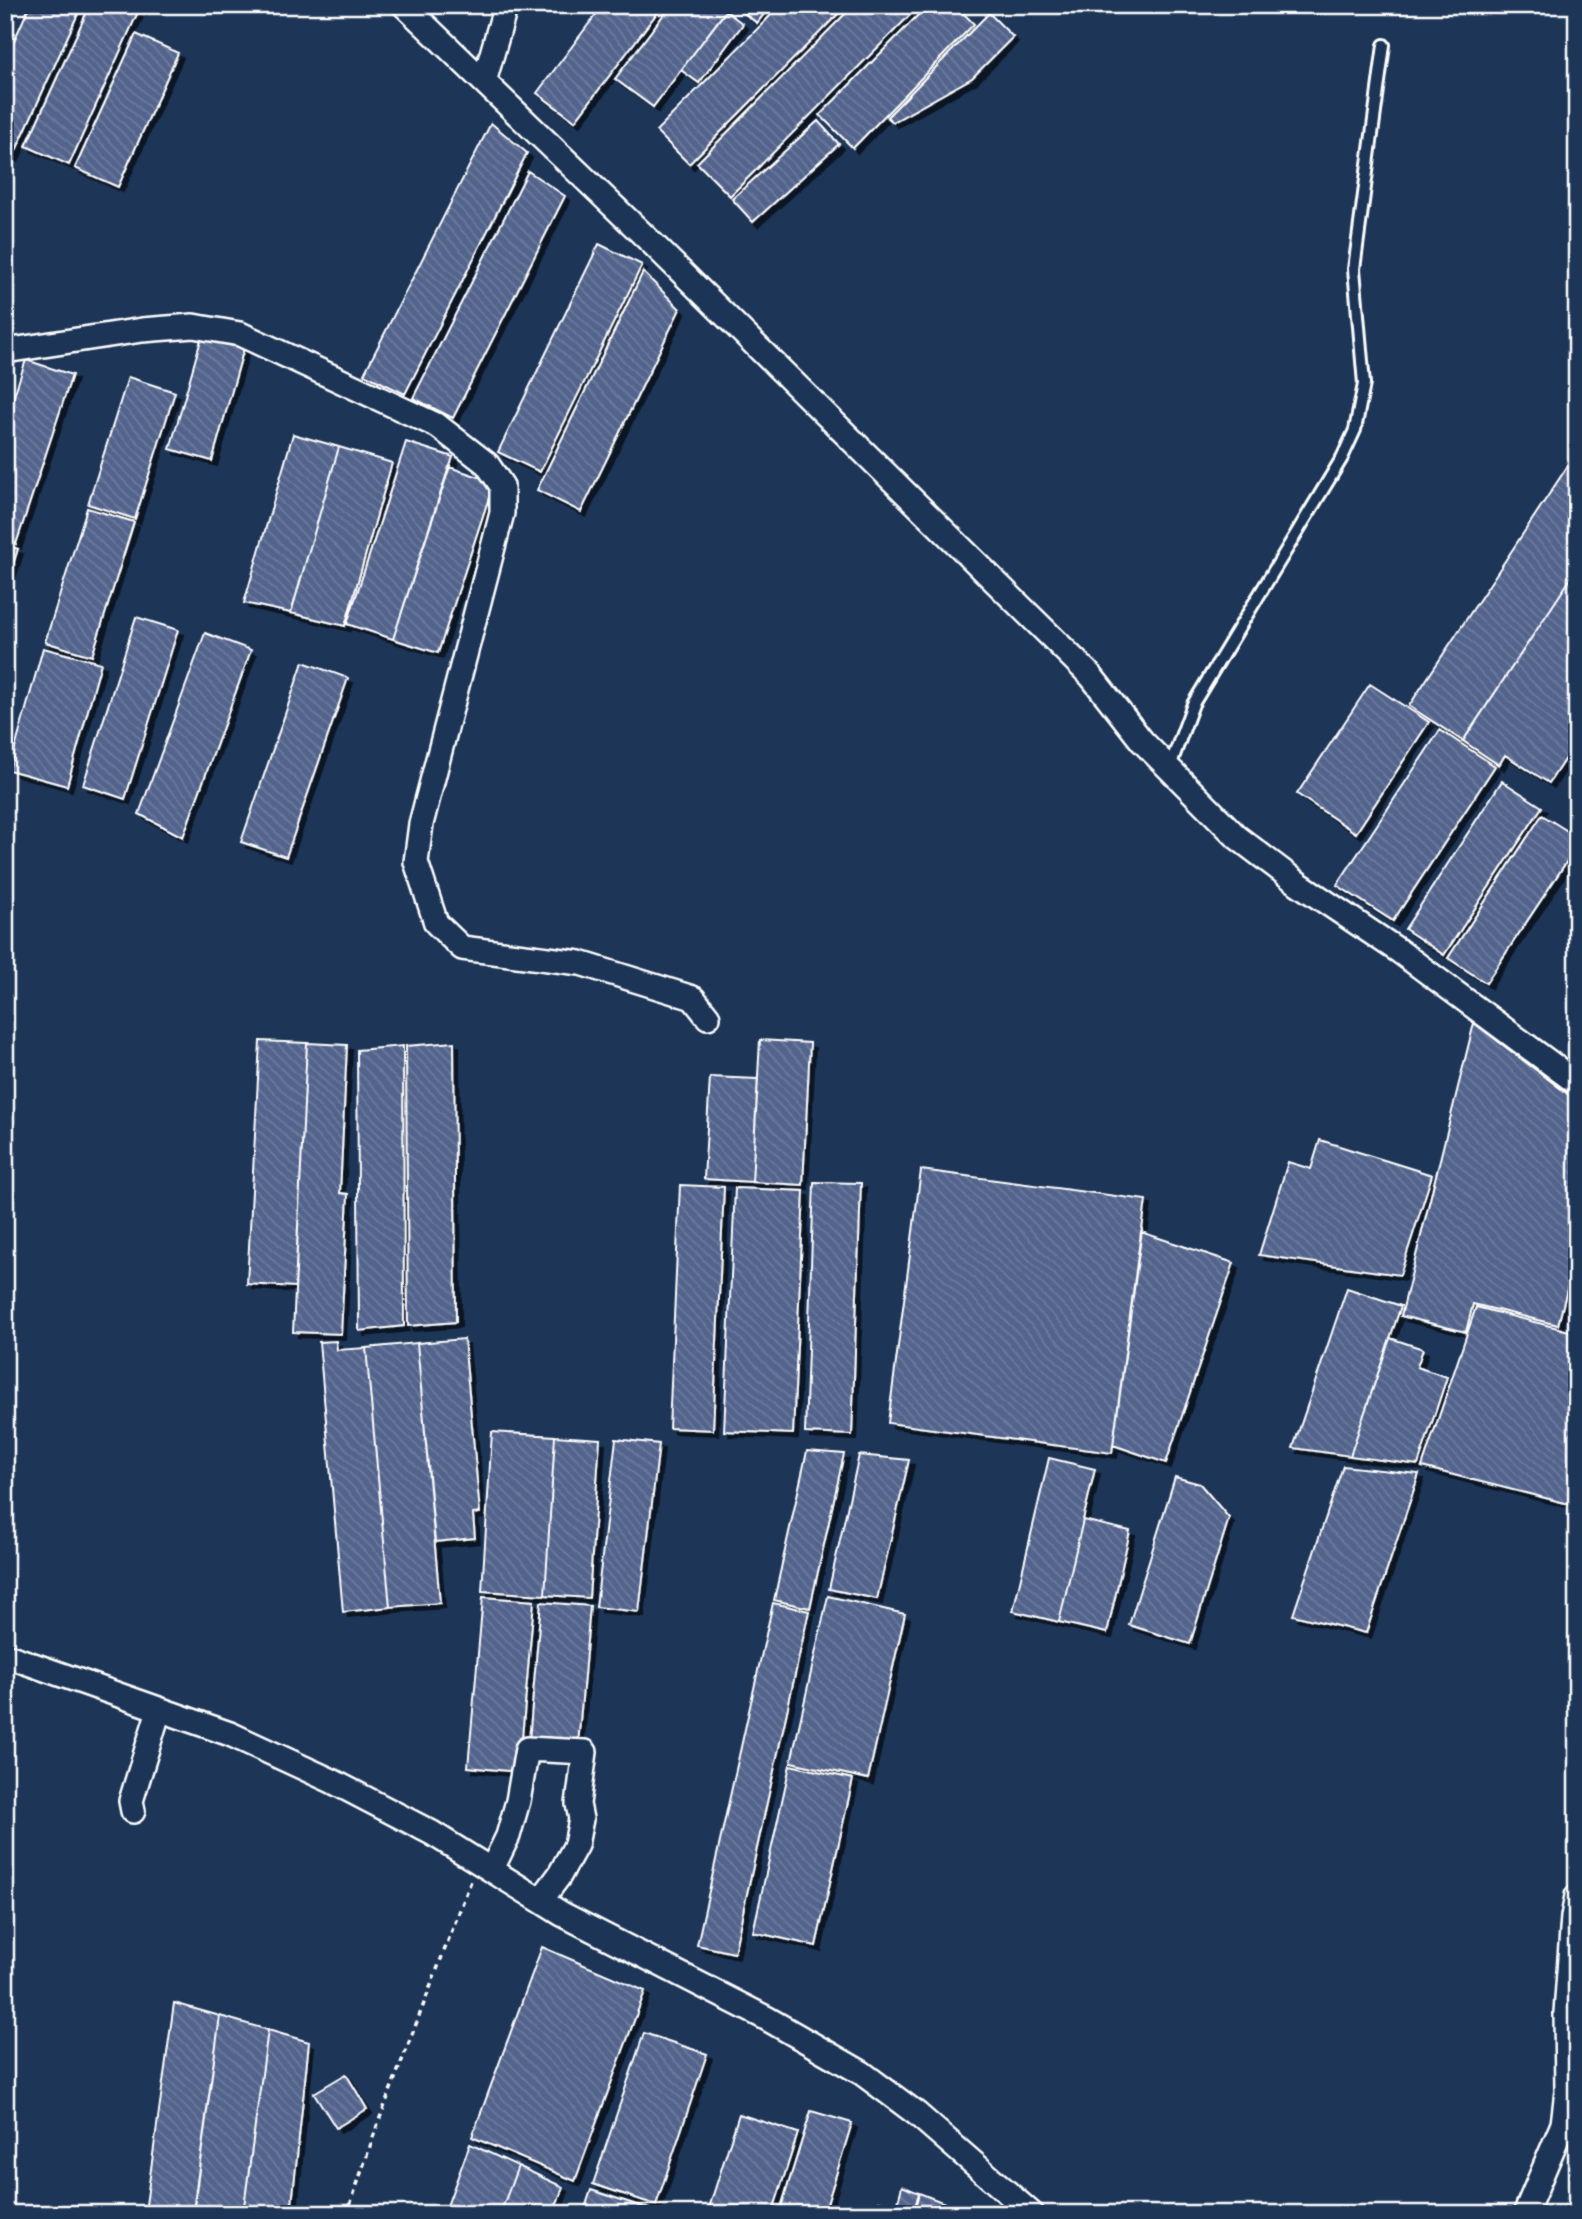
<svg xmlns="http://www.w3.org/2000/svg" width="1582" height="2219" font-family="Mali,sans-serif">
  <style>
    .building { fill: url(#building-back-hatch); stroke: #fff; stroke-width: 2; filter: url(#shadow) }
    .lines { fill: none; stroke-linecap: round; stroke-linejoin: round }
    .service-casing { stroke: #fff; stroke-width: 16 }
    .minor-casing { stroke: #fff; stroke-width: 28 }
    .path { stroke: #fff; stroke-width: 3.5; stroke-dasharray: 5 5; stroke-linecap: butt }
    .service { stroke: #1d3557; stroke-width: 10 }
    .minor { stroke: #1d3557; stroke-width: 23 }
  </style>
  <defs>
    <pattern id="building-back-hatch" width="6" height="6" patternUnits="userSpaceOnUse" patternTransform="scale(1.75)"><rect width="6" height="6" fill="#52648c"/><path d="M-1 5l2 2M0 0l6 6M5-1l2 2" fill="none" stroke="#6c7b9d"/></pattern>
    <filter id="shadow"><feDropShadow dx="5" dy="5" stdDeviation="0" flood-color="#0009"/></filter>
  </defs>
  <rect width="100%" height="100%" fill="#1d3557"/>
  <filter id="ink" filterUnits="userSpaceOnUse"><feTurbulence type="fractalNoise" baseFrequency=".0143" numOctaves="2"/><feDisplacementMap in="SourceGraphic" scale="14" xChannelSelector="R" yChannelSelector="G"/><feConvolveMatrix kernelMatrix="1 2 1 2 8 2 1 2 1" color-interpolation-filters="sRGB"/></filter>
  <g filter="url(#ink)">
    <path class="building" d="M30,5H82L13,157L5,154V61Z
      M90,5H127L138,12L69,165L26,146Z
      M603,5H663L575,121L537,93Z
      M671,5H730L653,107L615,79Z
      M733,5H771L757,23Z
      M781,5H847L689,164L656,131Z
      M854,5H920L730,196L697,163Z
      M928,5H955L974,24L853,148L820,115Z
      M726,11L743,24L699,83L681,70Z
      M989,13L1013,37L972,78L893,122L887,117Z
      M136,34L178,53L118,187L75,168Z
      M818,121L839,144L753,222L732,199Z
      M491,123L527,153L405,394L364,374Z
      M528,171L565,196L453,418L413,398Z
      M599,244L642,265L540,472L498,452Z
      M643,272L680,309L581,512L537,490Z
      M202,336L244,348L212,461L170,449Z
      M26,360L72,375L16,544L5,540V422Z
      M128,377L175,392L135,519L88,504Z
      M293,434L339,447L291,613L244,603Z
      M406,442L453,457L393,639L347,624Z
      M339,447L392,463L345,626L291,613Z
      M1573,458L1577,459V569L1463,741L1409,706Z
      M449,467L494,482L438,653L393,639Z
      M87,508L134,522L92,656L45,642Z
      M5,545L18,549L5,589Z
      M1577,569V740L1549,783L1505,755L1499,765L1463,741Z
      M136,617L178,630L125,799L83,785Z
      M205,633L251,650L183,837L139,814Z
      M43,648L101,663L67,786L9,770Z
      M303,662L348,678L286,857L241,842Z
      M1370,684L1429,722L1356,833L1297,794Z
      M1440,730L1495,766L1393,921L1337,885Z
      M1502,781L1542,807L1444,955L1405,929Z
      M1542,815L1577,837V846L1486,983L1448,958Z
      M1474,1023L1577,1101V1250L1558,1325L1473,1304L1466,1332L1401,1316Z
      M760,1040L810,1043L803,1185L752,1182Z
      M260,1041L307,1043L295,1287L247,1284Z
      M454,1042L456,1322L408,1326L406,1046Z
      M307,1043L347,1045L340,1193L348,1194L341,1334L293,1332Z
      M403,1046L404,1326L359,1331L357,1050Z
      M710,1077L758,1079L752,1182L704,1179Z
      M1320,1140L1432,1175L1400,1275L1259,1255L1288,1162L1311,1169Z
      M921,1170L1146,1200L1112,1453L888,1423Z
      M814,1182L861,1183L852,1435L805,1433Z
      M680,1185L724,1187L713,1430L669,1428Z
      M735,1188L804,1191L793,1434L724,1431Z
      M1141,1232L1234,1263L1166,1463L1113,1445Z
      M1347,1288L1401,1306L1350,1456L1293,1448Z
      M1476,1307L1577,1333V1506L1422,1467Z
      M1390,1338L1423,1349L1417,1367L1447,1377L1418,1465L1350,1456Z
      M464,1339L480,1513L473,1514L475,1538L435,1542L417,1343Z
      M336,1341L337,1350L366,1348L390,1607L343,1612L319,1342Z
      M417,1343L440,1603L390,1607L366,1348Z
      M492,1432L555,1436L545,1595L482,1591Z
      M555,1436L600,1439L589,1598L545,1595Z
      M616,1439L659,1444L639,1612L596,1607Z
      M807,1451L844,1454L810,1608L774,1600Z
      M859,1455L909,1460L877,1599L829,1589Z
      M1049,1458L1095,1469L1059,1622L1013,1611Z
      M1343,1466L1419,1474L1366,1633L1293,1615Z
      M1175,1477L1200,1484L1229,1518L1190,1644L1129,1625Z
      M1083,1520L1130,1531L1107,1633L1059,1622Z
      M828,1596L905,1614L868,1779L791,1762Z
      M483,1597L534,1601L519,1772L468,1767Z
      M541,1602L590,1606L578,1745L529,1741Z
      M773,1603L809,1611L734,1953L697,1945Z
      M790,1765L853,1779L816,1946L753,1932Z
      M542,1947L645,1991L575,2181L472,2137Z
      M174,2003L220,2016L193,2214L145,2212Z
      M220,2016L268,2030L243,2214H206L193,2211Z
      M268,2030L309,2042L291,2214H243Z
      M644,2033L707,2054L656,2205L593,2184Z
      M346,2074L367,2109L336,2128L314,2093Z
      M811,2111L852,2123L824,2214H779Z
      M739,2114L798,2133L772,2214H707Z
      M470,2144L518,2166L500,2214H444Z
      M1577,2153V2213L1565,2211Z
      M518,2166L563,2187L553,2214H500Z
      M902,2186L919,2193L913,2214H875L879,2201L897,2206Z
      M591,2190L655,2211L654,2214H583Z
      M919,2193L945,2203L942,2214H913Z"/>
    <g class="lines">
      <g class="service-casing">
        <path id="service" d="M1169,769L1193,704L1342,458L1355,430L1364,384L1354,269L1384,45"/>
      </g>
      <g class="minor-casing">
        <path id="minor" d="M404,5L656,247L1091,676L1142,741L1237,837L1299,884L1399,951L1577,1083
          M484,82L506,5
          M5,351L142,330L193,326L240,334L438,426L487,464L502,486V513L421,824L416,862L436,923L462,948L580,963L693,998L708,1017
          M5,1655L230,1734L332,1781L432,1833L562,1914L766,2018L862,2073L917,2114L1032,2214
          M133,1811L131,1801L159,1710
          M492,1869L508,1836L518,1801L527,1749L585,1752L578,1804L581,1819L576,1845L559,1876L541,1900
          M1525,2214L1563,2124L1567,2091L1566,2013L1573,1917L1577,1896"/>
      </g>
      <path class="path" d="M347,2214L378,2123L471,1881"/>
      <use href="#service" class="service"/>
      <use href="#minor" class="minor"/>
    </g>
  </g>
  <rect width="1582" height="2219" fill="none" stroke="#1d3557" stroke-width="28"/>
  <rect x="14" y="14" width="1554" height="2191" fill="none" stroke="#fff" stroke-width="2.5" filter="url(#ink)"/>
</svg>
